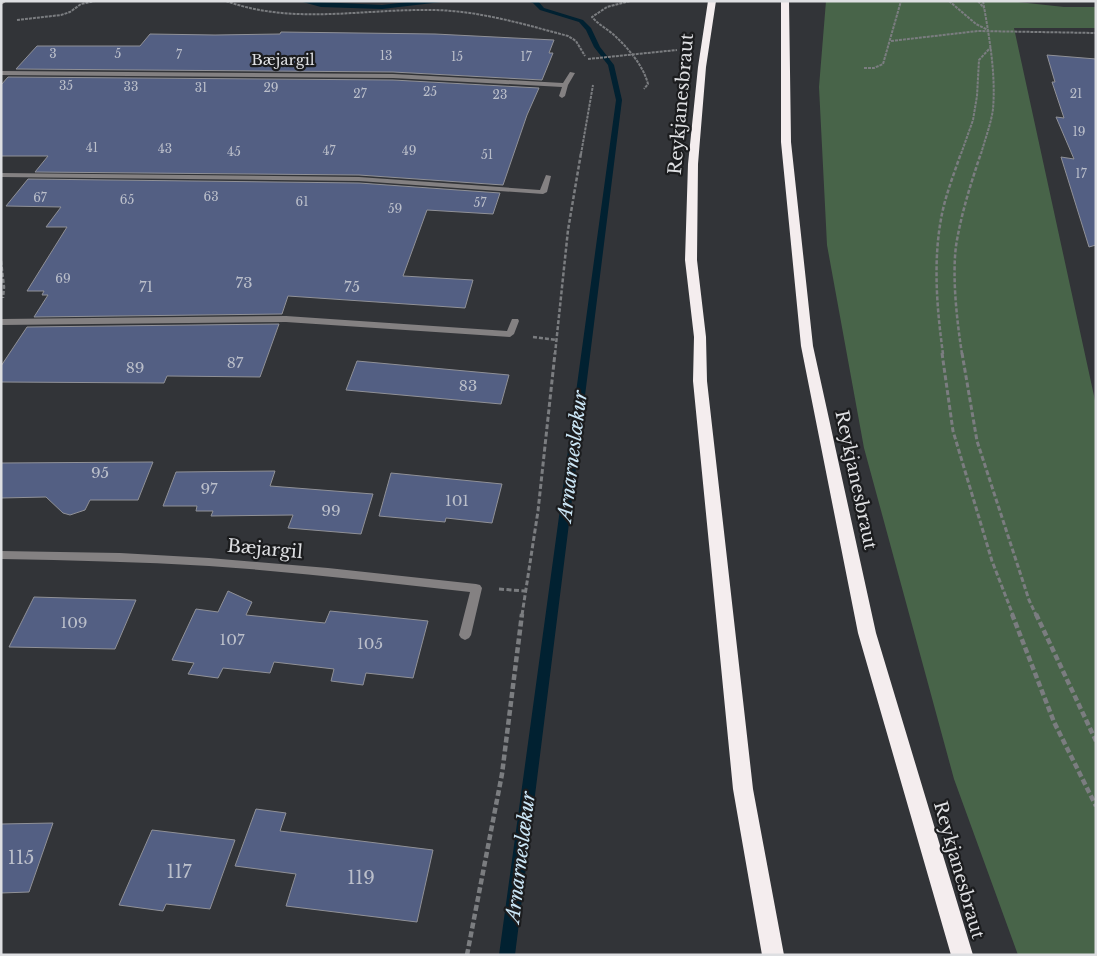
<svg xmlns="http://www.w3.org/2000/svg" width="1097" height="956" font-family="'Libre Baskerville',serif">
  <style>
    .green { fill: #486449 }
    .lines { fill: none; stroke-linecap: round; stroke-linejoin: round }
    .stream { fill: #012131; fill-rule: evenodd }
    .building { fill: #535f83; stroke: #909197 }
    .path-far3 { stroke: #7b7d80; stroke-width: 2; stroke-dasharray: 3 1; stroke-linecap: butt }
    .path-far2 { stroke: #7b7d80; stroke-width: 2.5; stroke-dasharray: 4 2; stroke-linecap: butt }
    .path-far1 { stroke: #7b7d80; stroke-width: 3; stroke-dasharray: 5 2.5; stroke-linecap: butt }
    .path { stroke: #7b7d80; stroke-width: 4.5; stroke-dasharray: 6 3; stroke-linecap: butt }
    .street { fill: #848182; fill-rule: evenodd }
    .secondary { fill: #b1adad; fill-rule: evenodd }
    .highway { fill: #f4edee; fill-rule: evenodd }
    .labels { text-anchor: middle; stroke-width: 4.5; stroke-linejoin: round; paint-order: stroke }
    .far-number-label { font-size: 12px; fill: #bbbfca }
    .far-street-label { font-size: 15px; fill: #dedfe2; stroke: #1b1c1e }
    .number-label { font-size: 15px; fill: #bbbfca }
    .street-label { font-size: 18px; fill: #dedfe2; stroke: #1b1c1e }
    .near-number-label { font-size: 18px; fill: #bbbfca }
    .water-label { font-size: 19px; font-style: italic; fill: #cbe6f6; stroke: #1b1c1e }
  </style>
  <rect width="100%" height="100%" fill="#323438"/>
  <path class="green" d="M826,1H1010L1064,7H1096V28H1014L1096,405V955H1018L954,779L864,448L827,245L819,87Z"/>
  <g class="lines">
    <path class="stream" d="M299,1L382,5L416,1H450L382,9L321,7Z
      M527,1H538L544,8L583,20L591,28L600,47L614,65L622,100L515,955H499L616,100L608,65L594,47L586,30L579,22L540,10L533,3Z"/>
  </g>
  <path class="building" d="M281,32L435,34L554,40L549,53H553L542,80L393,72L16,69L37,46H140L150,34L215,35L280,34Z
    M1047,55L1096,59V245L1089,247L1061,157L1074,159L1056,117L1064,118L1052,82H1055Z
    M8,77L393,80L539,88L527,115L503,185L359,175L35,172L48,156H1V85Z
    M28,179L359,183L500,193L493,214L427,210L403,276L473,280L465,308L288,296L282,314L34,317L48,295H42L44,291H27L67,227H46L61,207L6,206Z
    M279,324L260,377L167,376L164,383L1,382V366L27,327Z
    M357,361L422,367L509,375L501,404L346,390Z
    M153,462L138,500H90L85,510L70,515L63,513L46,497L1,498V463Z
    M275,471L270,486L373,494L361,534L288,528L293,515L211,516L213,511H196L197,506H163L176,472Z
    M391,473L502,484L492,523L446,518L445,522L379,516Z
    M228,591L252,602L246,615L325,623L330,611L428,621L413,678L366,673L363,685L331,681L334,669L274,662L270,673L223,668L218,678L188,674L194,663L172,660L196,609L218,612Z
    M34,597L136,600L115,649L9,647Z
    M256,809L286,813L280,831L433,850L417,922L286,906L296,874L235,866Z
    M53,823L29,892L1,893V824Z
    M152,830L235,840L210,909L166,904L163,911L119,905Z"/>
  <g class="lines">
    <path class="path-far3" d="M226,1C292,25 361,9 430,10C477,10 523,24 568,36L576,41L585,56
      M630,1L607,7L592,17C598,24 607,29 614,35C628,48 643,65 648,84L644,89
      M949,1L976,24L988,30
      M978,1L984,8
      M17,20L61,15L70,12L81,4L95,1
      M891,41L978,31L1096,33
      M588,59L677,50
      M864,68H874L883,64L901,1
      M581,154L593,85
      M961,154L973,120L977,96L979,60L991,47
      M981,154C985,139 991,124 993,109C996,73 989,36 983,1"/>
    <path class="path-far2" d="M1,261L4,287L3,298
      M533,337L557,340
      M555,354L568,230L581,153
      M943,354C937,310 933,263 941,219C945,196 954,174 961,153
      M962,354C957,322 952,278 956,246C961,214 971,183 981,153"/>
    <path class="path-far1" d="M942,353L953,431L992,561L1013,615
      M962,353L977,441L1029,600L1036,615
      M499,589L525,591
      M522,615L538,511L555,353"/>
    <path class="path" d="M1012,614L1054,722L1096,806
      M1036,614L1096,741
      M467,955L502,774L522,614"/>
    <path class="street" d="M1,71L393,74L563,83L570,72L575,73L568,85L565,96L562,98L559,96L562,87L393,78L1,75Z
      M1,173L359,177L540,190L546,175L551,176L547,192L543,194L359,181L1,177Z
      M286,316L507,331L512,319H518L519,321L514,334L510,337L286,322L1,325V319Z
      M1,551L120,553L209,558L328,568L476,584L480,585L482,588L471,635L469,638L465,640L461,638L459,635L470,592C383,582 296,572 209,566C140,562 71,560 1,559Z"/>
    <path class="secondary" d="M1,1H7L1,5Z"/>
    <path class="highway" d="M708,1H716L706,67L698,164L697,260L706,337L707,381L753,789L784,955H762L733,789L693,381L694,337L685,260L688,164L698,67Z
      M781,1H789L791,142L813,346L876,633L973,955H951L858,633L801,346L781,142Z"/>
  </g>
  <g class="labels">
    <g class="far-number-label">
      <text x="53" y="58">3</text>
      <text x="118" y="58">5</text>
      <text x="179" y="59">7</text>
      <text x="386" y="60">13</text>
      <text x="457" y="61">15</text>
      <text x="526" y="61">17</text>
      <text x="66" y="90">35</text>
      <text x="131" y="91">33</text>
      <text x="201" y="92">31</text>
      <text x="271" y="92">29</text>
      <text x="430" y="96">25</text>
      <text x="360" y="98">27</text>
      <text x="1076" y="98">21</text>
      <text x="500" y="99">23</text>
      <text x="1079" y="136">19</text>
      <text x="92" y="152">41</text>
      <text x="165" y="153">43</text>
      <text x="329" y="155">47</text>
      <text x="409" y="155">49</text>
      <text x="234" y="156">45</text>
      <text x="487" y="159">51</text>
      <text x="1081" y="178">17</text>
      <text x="211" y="201">63</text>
      <text x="40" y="202">67</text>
      <text x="127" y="204">65</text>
      <text x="302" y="206">61</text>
      <text x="480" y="207">57</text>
      <text x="395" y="213">59</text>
      <text x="63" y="283">69</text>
    </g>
    <g class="far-street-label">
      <text x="283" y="65">Bæjargil</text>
    </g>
    <g class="number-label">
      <text x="244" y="288">73</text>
      <text x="146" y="292">71</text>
      <text x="352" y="292">75</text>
      <text x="235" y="368">87</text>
      <text x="135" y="373">89</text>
      <text x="468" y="391">83</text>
      <text x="100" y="478">95</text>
      <text x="209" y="494">97</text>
      <text x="457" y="506">101</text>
      <text x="331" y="516">99</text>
      <text x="74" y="628">109</text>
      <text x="232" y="645">107</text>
      <text x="370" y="649">105</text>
    </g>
    <g class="street-label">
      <text transform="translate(681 104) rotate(-85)" y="6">Reykjanesbraut</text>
      <text transform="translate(856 480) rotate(78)" y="6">Reykjanesbraut</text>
      <text transform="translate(265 549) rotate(5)" y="6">Bæjargil</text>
      <text transform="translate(959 870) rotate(74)" y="6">Reykjanesbraut</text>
    </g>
    <g class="near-number-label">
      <text x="21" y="864">115</text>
      <text x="179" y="878">117</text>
      <text x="361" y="884">119</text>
    </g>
    <g class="water-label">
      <text transform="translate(572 456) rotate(-83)" y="7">Arnarneslækur</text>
      <text transform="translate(520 857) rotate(-83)" y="7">Arnarneslækur</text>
    </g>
  </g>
  <rect width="1097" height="956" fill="none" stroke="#dedfe2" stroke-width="5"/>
</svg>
